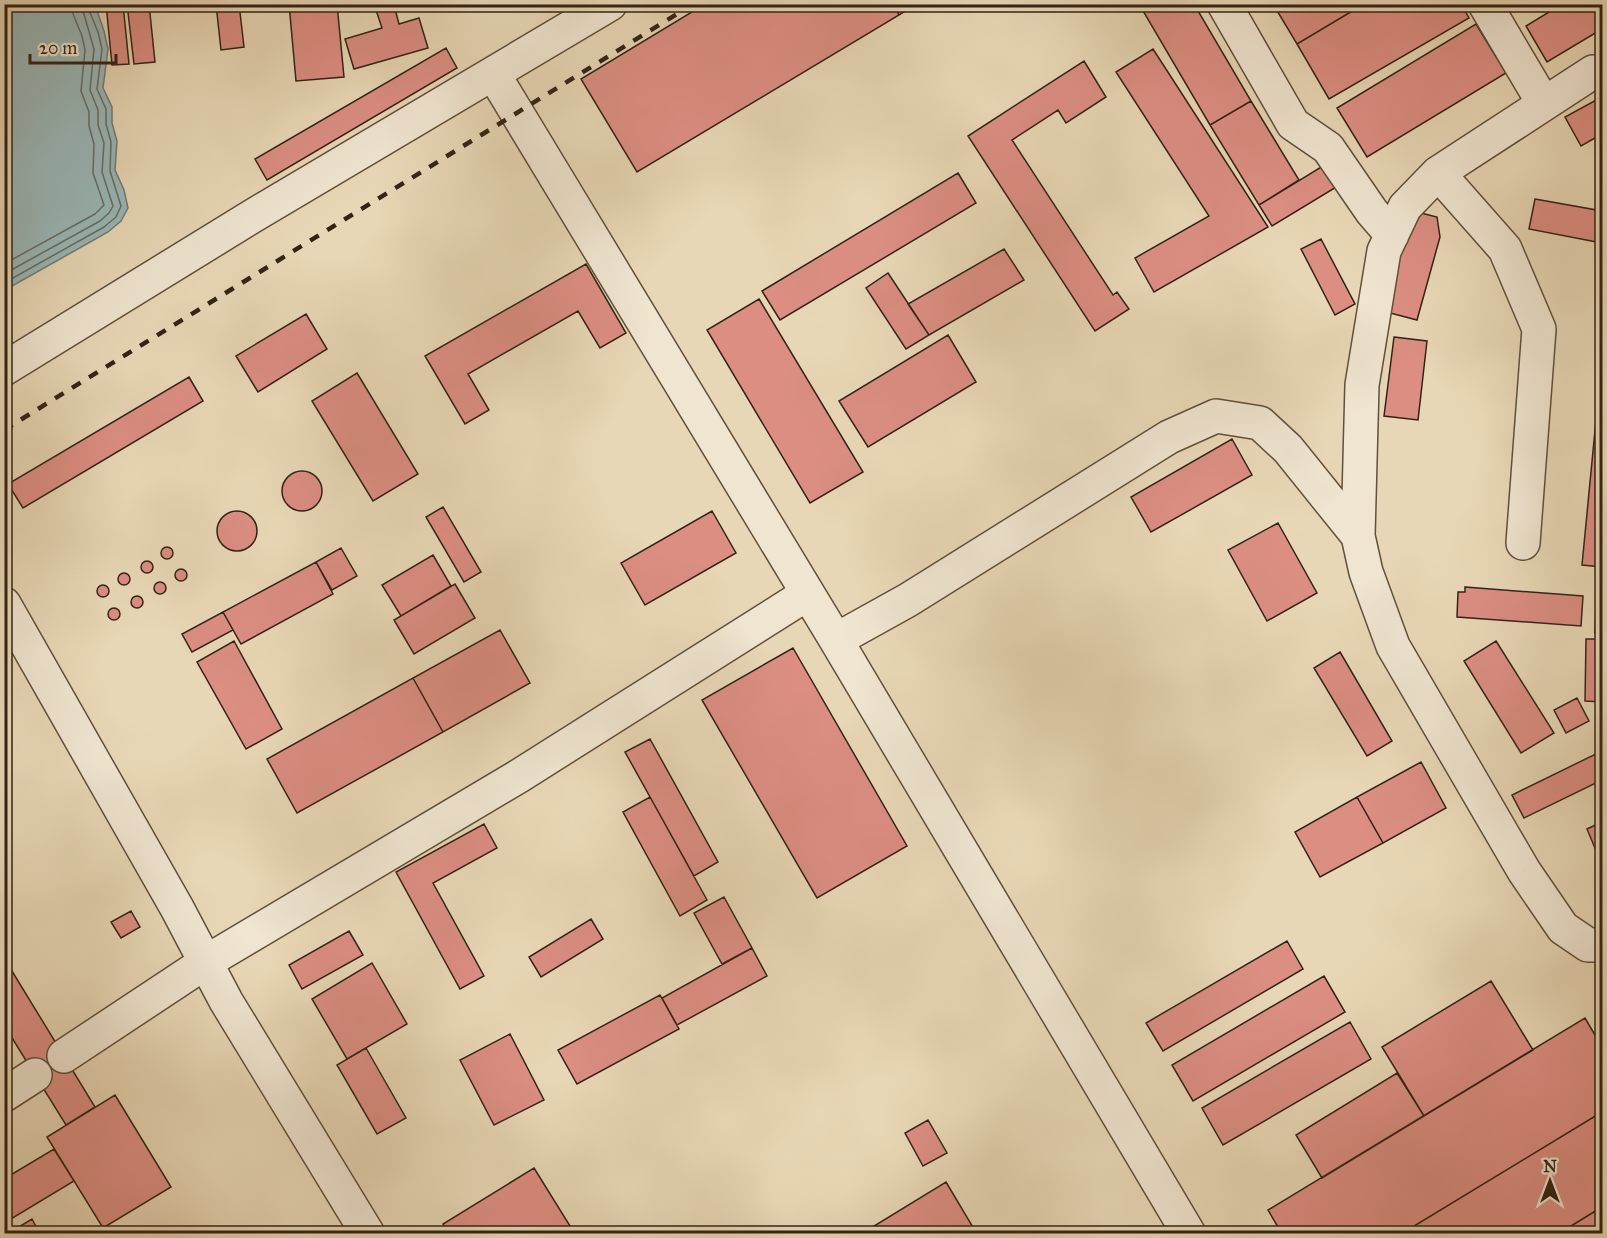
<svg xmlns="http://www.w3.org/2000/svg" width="1607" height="1238" font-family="'IM FELL Great Primer',serif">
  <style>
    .water { fill: #9ab7b7; stroke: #707c76; stroke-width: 1.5 }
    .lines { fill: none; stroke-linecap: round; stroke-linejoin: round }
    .shore { stroke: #666d66; stroke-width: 1.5 }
    .building { fill: #dc8e83; stroke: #322314; stroke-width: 1.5 }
    .minor-casing { stroke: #60503c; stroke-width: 36 }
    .minor { stroke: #f0e5d0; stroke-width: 33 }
    .rail { stroke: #322314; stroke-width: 4.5; stroke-dasharray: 10 10; stroke-linecap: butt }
  </style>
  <rect width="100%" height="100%" fill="#e8d7b6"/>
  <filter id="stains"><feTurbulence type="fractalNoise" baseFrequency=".00333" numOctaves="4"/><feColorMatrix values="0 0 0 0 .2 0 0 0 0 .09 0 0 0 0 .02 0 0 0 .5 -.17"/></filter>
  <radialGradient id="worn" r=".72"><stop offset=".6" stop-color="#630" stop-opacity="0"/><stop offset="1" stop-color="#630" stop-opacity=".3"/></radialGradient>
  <path class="water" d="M5,4L95,5L104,31L108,49L103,88L112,107V123L117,141L115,170L124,190L128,208L121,221L108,232L5,290Z"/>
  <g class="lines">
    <path class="shore" d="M4,264L95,214L104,205L93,173L94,144L89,126V112L81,91L85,50L82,36L73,14L72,4
      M4,274L100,221L109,213L113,206L102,172L104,143L98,125V110L90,90L94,49L81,4
      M4,283L104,227L116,217L121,206L110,171L111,142L106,124V109L97,89L102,49L98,32L89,10V4"/>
  </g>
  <path class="building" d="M106,4H123L129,64L112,65Z
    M127,4H149L155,62L134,64Z
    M216,4H239L244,47L221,50Z
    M289,4H337L344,77L296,81Z
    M705,4H893L899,15L637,172L581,79Z
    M893,4H917L899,15Z
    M1139,4H1194L1251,101L1210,125Z
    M1273,4H1364L1297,44Z
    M1364,4H1461L1469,18L1329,99L1297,44Z
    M1562,4H1602V29L1547,62L1526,26Z
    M394,5L399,24L419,18L428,48L354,69L345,39L382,28L376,10Z
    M1476,24L1506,73L1367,157L1337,108Z
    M446,48L457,68L267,180L255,159Z
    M1153,49L1268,227L1154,292L1135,258L1209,216L1116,72Z
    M1084,61L1106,97L1066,123L1058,110L1012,140L1113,295L1117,292L1129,309L1095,331L968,136Z
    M1598,99L1602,107V134L1581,146L1565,117Z
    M1251,101L1299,180L1259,205L1210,125Z
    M1326,164L1338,186L1272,226L1259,205Z
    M958,173L976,203L780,320L762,291Z
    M1535,199L1602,211V243L1529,229Z
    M1417,212L1437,217L1440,237L1417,320L1390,313L1389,289L1407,226Z
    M1321,239L1355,304L1335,315L1301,249Z
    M1004,249L1024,280L929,335L908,304Z
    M586,264L626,333L600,348L578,311L468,374L489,410L465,424L425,356Z
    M888,273L929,335L906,349L866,288Z
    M759,299L863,472L810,503L707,330Z
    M306,314L327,349L258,392L236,356Z
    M948,335L976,382L868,447L839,401Z
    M1394,337L1427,341L1418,420L1384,416Z
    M1602,358V567L1582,565Z
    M357,373L418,474L373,501L312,401Z
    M189,377L203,401L23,508L8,484Z
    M1232,439L1252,475L1151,532L1131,497Z
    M282 491a20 20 0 1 1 40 0a20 20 0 1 1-40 0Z
    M443,507L481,572L464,582L426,517Z
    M712,511L736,553L645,605L621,563Z
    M217 531a20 20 0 1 1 40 0a20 20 0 1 1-40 0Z
    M1278,523L1317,593L1267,621L1228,550Z
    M161 553a6 6 0 1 1 12 0a6 6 0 1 1-12 0Z
    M341,548L357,576L332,590L316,562Z
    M433,555L451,586L401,616L382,585Z
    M141 567a6 6 0 1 1 12 0a6 6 0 1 1-12 0Z
    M316,562L333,594L241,644L223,612Z
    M175 575a6 6 0 1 1 12 0a6 6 0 1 1-12 0Z
    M118 579a6 6 0 1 1 12 0a6 6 0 1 1-12 0Z
    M154 588a6 6 0 1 1 12 0a6 6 0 1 1-12 0Z
    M455,584L475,618L414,654L394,620Z
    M97 591a6 6 0 1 1 12 0a6 6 0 1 1-12 0Z
    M1465,587L1583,596L1581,626L1457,617L1458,592H1465Z
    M131 602a6 6 0 1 1 12 0a6 6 0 1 1-12 0Z
    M1596,603H1602V633H1595Z
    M108 614a6 6 0 1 1 12 0a6 6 0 1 1-12 0Z
    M223,612L233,630L192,652L182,634Z
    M500,630L530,683L443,732L413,678Z
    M1586,639H1602V702L1585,701Z
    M234,641L282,729L246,749L197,662Z
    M1496,641L1554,733L1521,753L1464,661Z
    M793,648L907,846L817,898L702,700Z
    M1340,652L1392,741L1367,756L1314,668Z
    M413,678L443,732L297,813L267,759Z
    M1577,698L1589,721L1566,733L1554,710Z
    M650,739L718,862L694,876L625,752Z
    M1602,751V780L1524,818L1512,795Z
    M1421,762L1446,808L1383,843L1357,797Z
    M650,797L707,900L680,916L623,812Z
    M1357,797L1383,843L1320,877L1295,832Z
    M1602,822V865L1587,829Z
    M484,824L497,848L433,883L484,976L460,989L396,872Z
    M724,897L752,948L722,964L694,913Z
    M131,911L140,927L121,938L111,922Z
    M591,919L603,939L541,977L529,957Z
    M349,931L363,955L302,989L289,965Z
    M1287,941L1303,969L1163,1051L1146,1023Z
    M752,948L767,976L677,1025L662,998Z
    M4,958L95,1107L66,1125L4,1025Z
    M372,963L407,1024L347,1059L312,999Z
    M1324,976L1345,1012L1193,1101L1172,1065Z
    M1491,981L1533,1050L1424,1116L1382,1047Z
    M660,995L679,1029L577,1084L558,1050Z
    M1585,1018L1602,1047V1112L1401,1234H1282L1268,1210Z
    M1350,1022L1371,1059L1223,1145L1202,1108Z
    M510,1034L544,1100L494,1125L460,1060Z
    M366,1048L406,1118L377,1134L337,1065Z
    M1397,1073L1424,1116L1322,1178L1296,1135Z
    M115,1095L171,1187L103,1228L47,1137Z
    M1602,1112V1207L1558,1234H1401Z
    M928,1120L947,1153L923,1166L905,1133Z
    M54,1149L74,1181L6,1222L4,1179Z
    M534,1168L575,1234H449L443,1224Z
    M946,1182L977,1234H861Z
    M1602,1207V1234H1558Z
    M32,1219L40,1234H7Z"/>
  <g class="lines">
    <g class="minor-casing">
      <path id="minor" d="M1224,4L1293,124L1328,148L1372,212L1392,235
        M1485,4L1544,104
        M1593,72L1438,173L1405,207L1384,251L1362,385L1358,536L1366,572L1393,646L1524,871L1563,928L1588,945H1602
        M494,75L836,640L1189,1234
        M1438,173L1505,249L1539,329L1523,543
        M4,369L251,217L610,4
        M4,604L177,908L226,1001L368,1234
        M836,640L908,600L1169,437L1216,416L1260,423L1288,449L1358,536
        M64,1056L206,962L519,776L807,594
        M4,1095L35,1075"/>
    </g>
    <use href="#minor" class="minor"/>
    <path class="rail" d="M4,430L693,4"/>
  </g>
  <rect width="1607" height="1238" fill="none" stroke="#e8d7b6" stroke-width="24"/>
  <rect x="6" y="6" width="1595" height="1226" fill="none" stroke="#322314" stroke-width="3"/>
  <rect x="12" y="12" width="1583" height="1214" fill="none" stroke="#322314" stroke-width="1.5"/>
  <g transform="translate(1550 1181)" stroke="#f0e5d0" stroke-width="4.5" paint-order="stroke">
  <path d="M0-4.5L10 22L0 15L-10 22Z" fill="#322314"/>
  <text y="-9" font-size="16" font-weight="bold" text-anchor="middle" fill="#322314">N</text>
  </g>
  <path d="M30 54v9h86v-9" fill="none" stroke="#322314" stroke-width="3"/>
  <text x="39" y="54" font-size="18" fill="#322314" stroke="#f0e5d0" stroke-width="4.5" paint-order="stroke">20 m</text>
  <rect width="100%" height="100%" filter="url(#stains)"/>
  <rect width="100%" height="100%" fill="url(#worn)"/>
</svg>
